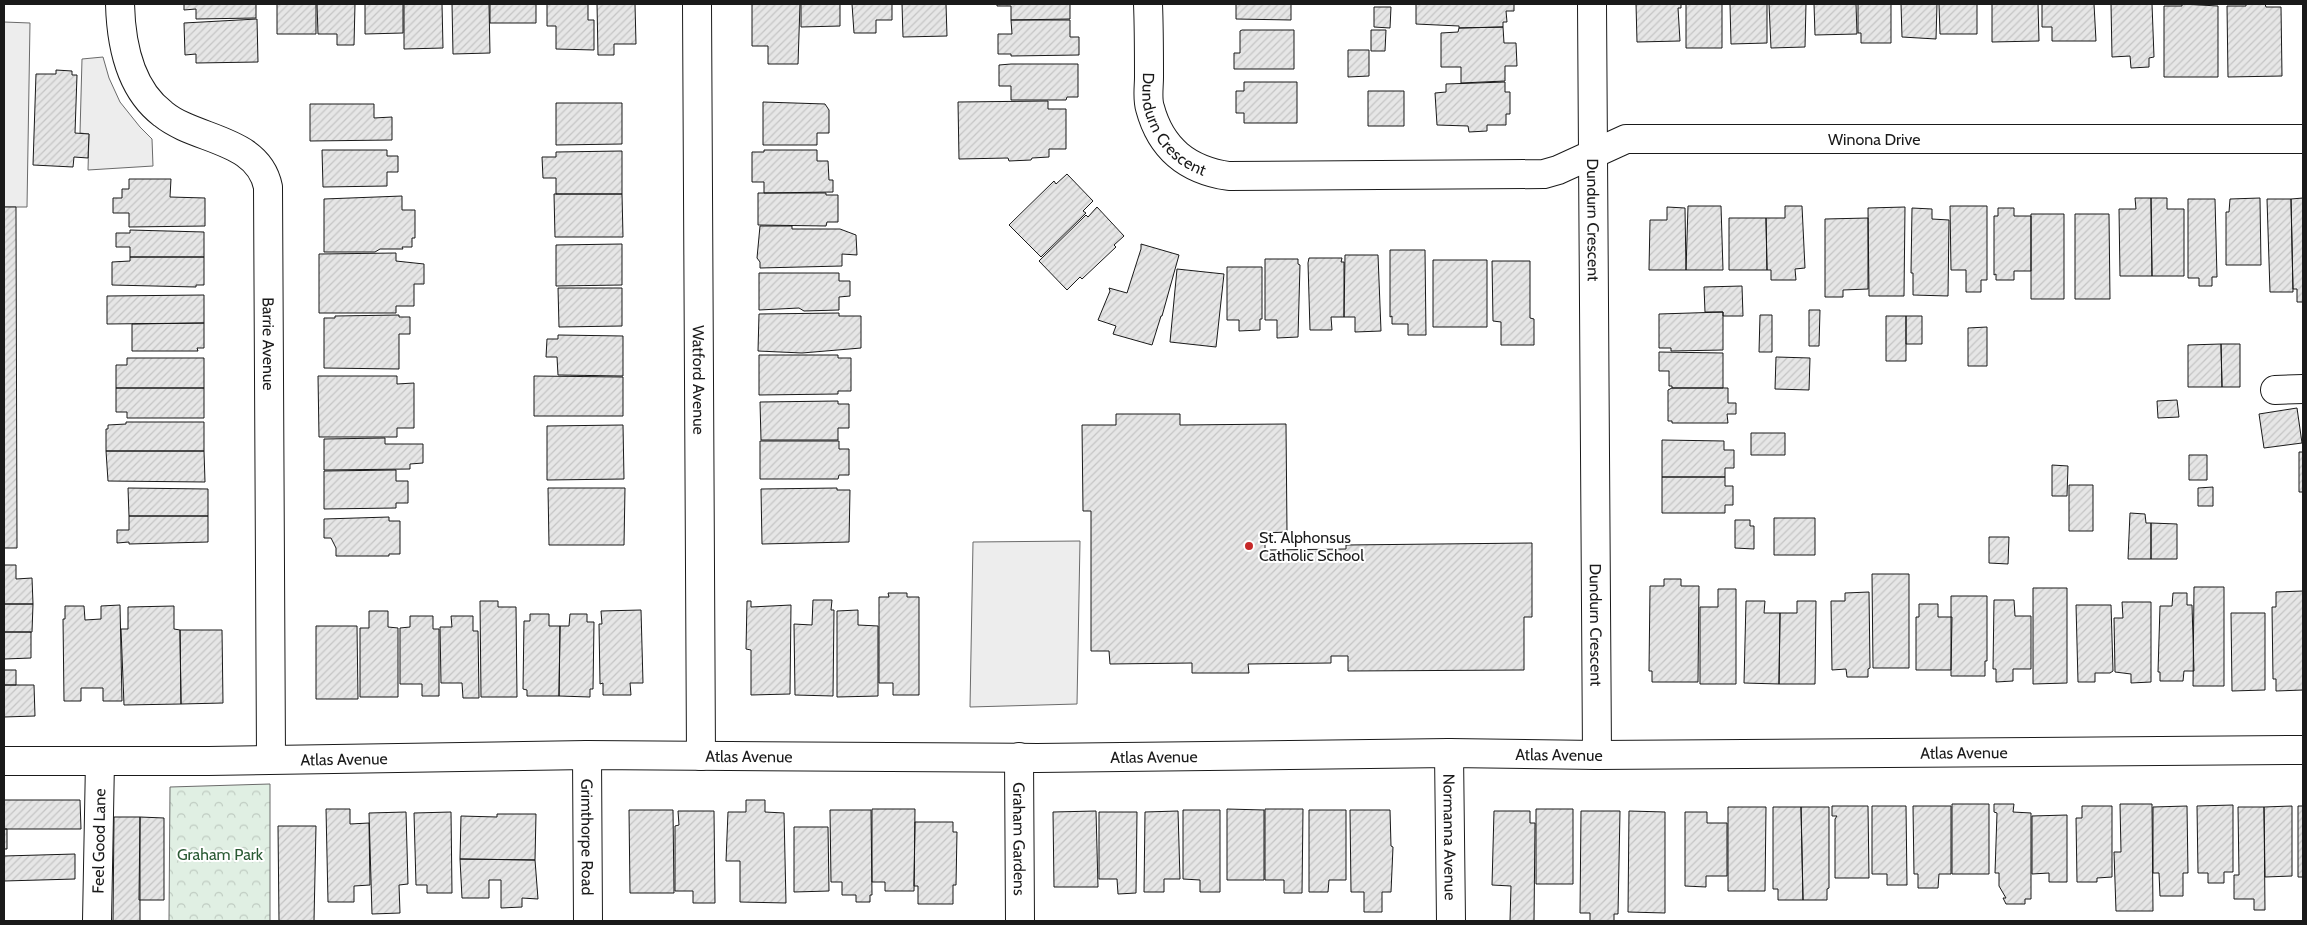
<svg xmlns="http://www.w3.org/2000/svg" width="2307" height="925" font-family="Cabin,sans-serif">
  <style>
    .park { fill: url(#park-crowns); stroke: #6a6a6a }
    .parking { fill: #ededed; stroke: #6a6a6a }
    .building { fill: url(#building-hatch); stroke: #1a1a1a }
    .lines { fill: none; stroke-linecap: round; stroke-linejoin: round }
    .minor-casing { stroke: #1a1a1a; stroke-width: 30 }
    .minor { stroke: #fff; stroke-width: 28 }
    .poi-dot { fill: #c62828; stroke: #fff; stroke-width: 2 }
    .labels { text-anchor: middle; stroke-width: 4; stroke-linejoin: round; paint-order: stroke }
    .street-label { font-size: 16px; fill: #1a1a1a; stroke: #fff }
    .poi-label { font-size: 16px; fill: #1a1a1a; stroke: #fff; text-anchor: start }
    .park-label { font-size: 16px; fill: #2b5a34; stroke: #fff }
  </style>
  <defs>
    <pattern id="park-crowns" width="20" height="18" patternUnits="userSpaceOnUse" patternTransform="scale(1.25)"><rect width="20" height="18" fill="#e0efe3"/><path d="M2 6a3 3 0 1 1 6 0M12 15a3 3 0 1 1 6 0" fill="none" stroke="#c0ccc2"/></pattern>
    <pattern id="building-hatch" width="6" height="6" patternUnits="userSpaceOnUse" patternTransform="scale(1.25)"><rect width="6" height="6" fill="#e6e6e6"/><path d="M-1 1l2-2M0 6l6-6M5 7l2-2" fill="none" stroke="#c5c5c5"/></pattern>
  </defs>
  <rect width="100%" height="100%" fill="#fff"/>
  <path class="park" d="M270,784V921H169L170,787Z"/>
  <path class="parking" d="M4,22L30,23L27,207H4Z
    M103,57L109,78L120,102L140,127L152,139L153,166L88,170L89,134L80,133L82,59Z
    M1080,541L1077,704L970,707L973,542Z"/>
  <path class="building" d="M184,4H256V18L196,19V9L184,10Z
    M277,4H316V34H277Z
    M317,4H355L354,45H337V34H318Z
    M365,4H403V33L365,34Z
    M404,4H442L443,48L404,49Z
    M452,4H489L490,53L453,54Z
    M490,4H536V23H490Z
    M547,4H588V20H594V50L556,49V26H547Z
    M597,4H635L636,44H614V55H598Z
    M752,4H800L798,64H768V46H752Z
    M801,4H840V26L801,27Z
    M852,4H892V20H876V33H854Z
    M902,4H946L947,36L903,37Z
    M997,4H1070V19L1011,20V6H997Z
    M1236,4H1291V20L1236,19Z
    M1416,4H1514V11H1506L1507,22H1503V27L1459,28V26L1416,24Z
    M1636,4H1681V8H1678L1680,41L1637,42Z
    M1686,4H1722V48H1686Z
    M1730,4H1767V43L1731,44Z
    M1769,4H1806L1805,47L1771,48Z
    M1814,4H1856L1857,34L1815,35Z
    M1858,4H1891V43H1861V33H1858Z
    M1901,4H1937L1936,39L1902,37Z
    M1939,4H1977V34H1940Z
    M1992,4H2038L2039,41L1992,42Z
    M2042,4H2094L2096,41H2052V27H2042Z
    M2111,4H2152L2154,57L2149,58V67L2131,68L2130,56L2112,57Z
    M2182,4L2218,6V77H2164V6H2182Z
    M2246,4H2265L2266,7H2281L2282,76L2228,77L2227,6H2246Z
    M1374,7H1391L1390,28L1374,27Z
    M257,19L258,62L196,63V54L185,55L184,23Z
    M1011,20H1070V37H1079V55L1011,56V54H998V34H1012Z
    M1503,27L1504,43H1516L1517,66H1505V81L1461,83V67H1441V33L1458,32L1459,28Z
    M1242,30H1294V69H1234V53H1240V31Z
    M1371,30H1386L1385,51H1371Z
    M1348,50H1369V76L1348,77Z
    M1011,64H1078V97H1067L1066,100H1011V86H999V65Z
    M56,70L72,71V75H77L75,133L89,134L88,158L74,157L73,167L33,165L36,74H56Z
    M1244,82H1297V123H1244V113H1236V91H1244Z
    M1505,82V92H1510V114H1506V125H1487V131L1469,132L1468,126L1437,125L1435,93L1446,92V84Z
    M1368,91H1404V126H1368Z
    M1048,101V109H1066V149H1049V157L1032,158L1031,160L1009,161L1008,158L959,159L958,102Z
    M763,102L825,104L829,110V133H817V145H763Z
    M556,103H622V144L556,145Z
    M310,104H374V118L392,117V140L310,141Z
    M322,150H387V156H398V172H387V186L323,187Z
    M764,150H817V161H828L829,180H833V192L764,193V182H752V152H764Z
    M622,151V194H556V178H543L542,157H556V152Z
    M1067,174L1093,201L1083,211L1086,213L1041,257L1009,225L1054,181L1056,184Z
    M129,179H171L170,197L205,198V226L129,227V213H113V198H122V189H129Z
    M758,193H826V195H838V222H827L826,226L758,225Z
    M554,194H622L623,237H555Z
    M402,196V210H415V238H412V247H402L403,249H380L375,252H324V199Z
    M2135,198H2151L2152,276H2120L2119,209H2136Z
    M2151,198H2167V209H2184V276H2152Z
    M2260,198L2261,265H2226V212H2229L2230,199Z
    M2303,198V302H2297V289H2293L2291,199Z
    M2188,199H2215L2217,277H2212V286H2199V278H2188Z
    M2267,199H2291L2293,292H2270Z
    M1688,206H1721L1723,270H1686Z
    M1785,206H1802L1805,268L1795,269L1796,280H1771V270H1767L1766,218H1785Z
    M1950,206H1987V280H1981V292H1966V270H1951Z
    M4,207H16L17,548H4Z
    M1097,207L1124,236L1114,245L1116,247L1082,279L1080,277L1067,290L1039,261L1086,215L1088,217Z
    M1667,207L1685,208L1686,270H1649L1650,220H1667Z
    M1905,207L1904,296H1869L1868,208Z
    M1912,208L1932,209V219L1949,220L1948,296L1913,295V273H1911Z
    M1998,208H2014V216H2031V271H2014V280H1996V274L1994,275V216H1998Z
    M2031,214H2064V299H2031Z
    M2075,214H2109L2110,299H2075Z
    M1729,218H1766L1767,270H1729Z
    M1868,218V289L1843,290V297H1825V219Z
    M760,226H792V229H840L856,235L857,255L842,254V266L760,268V262L757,258Z
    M130,230L204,232V257H130V247H116V233H130Z
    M622,244V285L556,286V245Z
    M1141,244L1179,255L1162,316H1161L1152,345L1113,334L1116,326L1098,320L1110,291L1109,288L1127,293L1141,249Z
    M1390,250H1425L1426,335H1408V324H1392V316L1390,317Z
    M396,253V261L424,264V284H414V306H396V313H319V254Z
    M1345,255H1378L1381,331L1355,332V317H1344Z
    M130,257H204V285H196V287L112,285V262L130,261Z
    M1309,258H1342L1341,262H1344V317H1331L1332,330H1310L1308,263Z
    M1265,259H1298V264L1300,265L1298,337L1277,338V320H1265Z
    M1433,260H1487V327H1433Z
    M1492,261H1530V318L1534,319V345H1501V322L1493,321Z
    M1227,267H1262V319H1260V330L1239,331V320H1227Z
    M1177,269L1224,274L1216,347L1170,342Z
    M759,273H839V281H850V296L839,297V310L804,311L799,308L759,310Z
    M1742,286L1743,316H1723V312H1705L1704,287Z
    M558,288H622V326L559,327Z
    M204,295V323L107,324V296Z
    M1809,310H1820L1819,346H1809Z
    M1723,312V350L1671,351V348H1659V314Z
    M839,313V316H861V348L802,353L758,351L759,314Z
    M399,315V317H410V334H399V369L324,368V318H335V316Z
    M1760,315H1772V352H1759Z
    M1886,316H1906V361H1886Z
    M1906,316H1922V344H1906Z
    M204,323V348H197L198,351H132V324Z
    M1987,327V366H1968V328Z
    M558,335L623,336V376L558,375L557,357H546L547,339H558Z
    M2221,344L2222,387H2188V345Z
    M2221,344H2240V387H2222Z
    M1659,352L1723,353V388H1672V386H1669V371H1659Z
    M759,355H838V358H851V391H838V394L759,395Z
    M1776,357L1810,358L1809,390L1775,389Z
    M127,358H204V388H116V365H127Z
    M318,376H397V384L414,383V428H397V437H319Z
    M534,376L623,377V416H534Z
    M116,388H204V418H127V412H116Z
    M1672,388H1728V403H1736V414H1727L1728,423H1672V421H1668V390Z
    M2177,400L2179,417L2158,418L2157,401Z
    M838,401V404H849V428H838V440H761L760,402Z
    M2297,408L2302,443L2264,448L2259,414Z
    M1116,414H1180V425L1286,424L1287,532L1265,533V550L1346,549V545L1532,543V617H1524V670L1348,671V656H1331V663L1248,664L1249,673H1192V663L1110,664L1109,651H1091V511H1083L1082,425H1116Z
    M126,422H204V451H106V429H108V425L126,424Z
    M623,425L624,479L547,480V426Z
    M1751,433H1785V455H1751Z
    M385,438V444H423V463L410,464V469L324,470V439Z
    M1662,440L1724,441V450H1734V468H1725V477H1662Z
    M760,441H839V449H849V475H839L838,479H760Z
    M106,451H204L205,482L108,481Z
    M2299,452H2303V492H2299Z
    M2189,455H2207V480H2189Z
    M2052,465L2068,466L2067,496H2052Z
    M396,470V481H408V503H396V508L324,509V471Z
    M1662,477H1725V486H1733V505H1725V513H1662Z
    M2069,485H2093V531H2069Z
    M2213,487V506H2198V488Z
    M128,488L208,489V516H129Z
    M548,488H625L624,545H549Z
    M837,488V490H850L849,542L762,544L761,489Z
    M2130,513L2145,514L2146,523H2151V559H2128Z
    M129,516H208V542L129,544V542L117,543V530H129Z
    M389,517V521H400V554H389V556H336V548L331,538H324V519Z
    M1774,518H1815V555H1774Z
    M1735,520H1750V526H1754V549L1735,548Z
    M2151,523L2177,524V559H2151Z
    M1989,537H2009L2008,564L1989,563Z
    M4,562V565H16V579L32,578L33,604H4Z
    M1872,574H1909V668H1873Z
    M1664,579H1681V586H1699L1698,682H1652V671H1649L1650,586H1664Z
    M2194,587H2224V686H2193Z
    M2033,588H2067V683L2033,684Z
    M1718,589H1736V684H1700V607H1718Z
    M2303,591V690L2276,691V679H2273L2272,607H2276V592Z
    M1869,592L1870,668L1868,669V677H1847L1846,669L1832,670L1831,601H1845V593Z
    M888,593H907V597H919V695H893V683H879V597H889Z
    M2173,593H2187V605H2192L2194,671H2184L2183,681H2160V672H2158L2160,606H2172Z
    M1951,596H1987V661H1985V676H1951Z
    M813,600H832L831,610H834L833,696L795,695L794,624L812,625Z
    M1994,600H2014L2015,616H2031V669H2013V681L1996,682V669H1993Z
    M480,601H498V607H516L517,697H481Z
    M747,601H751V607L791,605L790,694L751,695V650L746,649Z
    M1746,601H1765L1764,613H1780L1779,684L1744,683Z
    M1797,601H1816L1815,684H1779L1780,613H1797Z
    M2122,602H2151V682L2131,683V674L2115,672L2114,618H2123Z
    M4,604H33L32,632H4Z
    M1919,604H1938V617H1952L1951,670H1916V617H1919Z
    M120,605L122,701H103V688H81V701H64L63,619H65V606H84L85,620L101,619V606Z
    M2076,605H2111L2113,671L2110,673H2095V682H2078Z
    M174,606V629L180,630L181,704L124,705L121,629H128V607Z
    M641,610L643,683H630L631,695H603V683L600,684L599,624H602L601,611Z
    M858,610V625L878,626V696L837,697V611Z
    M369,611H388V627L398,628V697H360V628H369Z
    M2231,613H2265V690L2232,691Z
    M530,614H549V626H560L559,696H527V690L523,689L524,621H530Z
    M570,614H587V622H594L593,689H590V697L559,696L560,626H569Z
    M410,616H433V629H439V696H422V684H400V628L410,627Z
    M451,616H473V631H478L479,698H463L462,683H441L440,627H452Z
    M316,626H357L358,699H316Z
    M180,630H222L223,703L181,704Z
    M4,632H31V658L4,659Z
    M4,663V670H16V685H4Z
    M4,685H34L35,716L4,717Z
    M4,800H80L81,829H4Z
    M746,800H765V812L784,813L786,903L740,902V861H726L728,812H746Z
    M1952,804H1989V874H1952Z
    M1994,804H2014L2013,812L2031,813V899H2025V904H2006L2003,898H2006L1999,886V873H1995L1997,813L1994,812Z
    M2120,804H2152L2153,911H2116L2114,852H2121Z
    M2233,805V872H2224V883H2208V873H2198L2197,806Z
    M1832,806H1868L1869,878H1835V819L1837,816H1832Z
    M1872,806H1906L1907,885H1887V874H1872Z
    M1913,806H1951V874H1939L1938,888H1918V874H1914Z
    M2082,806H2112V877L2097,878V882H2077L2076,818H2082Z
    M2187,806L2188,873H2183V896H2160L2159,873H2153V807Z
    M2292,806V876L2265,877L2264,807Z
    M2298,806H2303V877H2298Z
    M1728,807H1766L1765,891H1728Z
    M1773,807H1801L1803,900H1778V889H1773Z
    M1801,807H1829V888L1827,889V900H1803Z
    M2238,807H2264L2265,910H2254V899H2234V875H2239Z
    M326,809H350V824L369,823L370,885L354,886V902H328Z
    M872,809H915L914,891H885V882H872Z
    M1227,809L1264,810V880H1227Z
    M1265,809H1303L1302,893H1284V880H1265Z
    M1536,809H1573V884H1536Z
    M629,810H673L674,893H630Z
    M830,810H871L872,895H870V902H856V895H842V882H831Z
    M1183,810H1220V892H1200V880L1183,879Z
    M1309,810H1346V880H1329L1328,892H1309Z
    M1350,810H1390L1391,846L1393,847L1391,892H1382V912H1364V892H1351Z
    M678,811H714L715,903H693V891H675V826L679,825Z
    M1096,811L1098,887H1054L1053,812Z
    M1178,811L1180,879H1164V892H1144L1145,812Z
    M1494,811H1530V823H1535L1534,921H1510L1511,886L1492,885Z
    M1581,811H1620L1618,914H1614V921H1590V913H1580Z
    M1629,811L1665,812V913L1628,912Z
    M406,812L408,884L399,885L400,913L372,914L369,813Z
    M451,812L452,893H427V885H416L414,813Z
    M1099,812H1137L1136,893L1118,894L1117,879H1099Z
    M1685,812H1707V823H1727V876H1706V887L1685,886Z
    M497,814H536L535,860L460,859L461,816L497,817Z
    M2067,815V882H2049V873L2032,874V816Z
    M114,817H140V921H113Z
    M140,817L164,818V900H139Z
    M915,822H953V832H957L956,885H953V904H918V886H914Z
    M278,826H316L314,921H279Z
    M794,827H828L829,891L794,892Z
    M4,829H7V849H4Z
    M75,854V879L4,881V856Z
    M460,859L535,860L538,899L522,898V907L501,908V880H489V898H462Z"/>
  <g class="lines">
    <g class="minor-casing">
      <g id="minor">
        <path id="s1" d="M120,4C121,43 130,89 163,114C196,141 258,138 268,187L271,758"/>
        <path id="s2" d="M697,4L701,756"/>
        <path id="s3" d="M1148,4C1149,28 1149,53 1149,77C1149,87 1147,99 1150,108C1161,149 1188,170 1229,176L1544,174L1558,170L1626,139H2303"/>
        <path id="s4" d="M1592,4L1597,755"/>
        <path d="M2275,390L2303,389"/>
        <path id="s5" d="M1449,753L1451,921"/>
        <path id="s6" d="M587,755L588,921"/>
        <path id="s7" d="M1019,757L1020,921"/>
        <path id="s8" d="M4,761H208L587,755L1037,758L1449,753L1597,755L2303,750"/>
        <path id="s9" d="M97,921L100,761"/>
      </g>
    </g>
    <use href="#minor" class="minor"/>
  </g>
  <circle class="poi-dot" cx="1249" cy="546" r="5"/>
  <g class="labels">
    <g class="street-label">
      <text dy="6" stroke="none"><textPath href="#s3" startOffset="130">Dundurn Crescent</textPath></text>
      <text dy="6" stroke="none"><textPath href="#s3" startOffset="868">Winona Drive</textPath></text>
      <text dy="6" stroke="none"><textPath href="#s4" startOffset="216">Dundurn Crescent</textPath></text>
      <text dy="6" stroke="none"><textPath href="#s1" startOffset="412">Barrie Avenue</textPath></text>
      <text dy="6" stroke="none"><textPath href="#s2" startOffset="376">Watford Avenue</textPath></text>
      <text dy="6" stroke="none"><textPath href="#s4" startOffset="621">Dundurn Crescent</textPath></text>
      <text dy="6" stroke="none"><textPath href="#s8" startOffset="1960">Atlas Avenue</textPath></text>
      <text dy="6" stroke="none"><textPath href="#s8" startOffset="1555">Atlas Avenue</textPath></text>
      <text dy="6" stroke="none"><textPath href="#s8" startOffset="745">Atlas Avenue</textPath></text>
      <text dy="6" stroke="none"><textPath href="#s8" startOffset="1150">Atlas Avenue</textPath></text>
      <text dy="6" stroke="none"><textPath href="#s8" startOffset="340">Atlas Avenue</textPath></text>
      <text dy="6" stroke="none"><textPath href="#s5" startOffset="84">Normanna Avenue</textPath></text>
      <text dy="6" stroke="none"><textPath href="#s6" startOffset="82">Grimthorpe Road</textPath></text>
      <text dy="6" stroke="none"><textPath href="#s7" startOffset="82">Graham Gardens</textPath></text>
      <text dy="6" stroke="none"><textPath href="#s9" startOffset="80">Feel Good Lane</textPath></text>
    </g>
    <g class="poi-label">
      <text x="1259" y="543">St. Alphonsus<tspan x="1259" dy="18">Catholic School</tspan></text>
    </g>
    <g class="park-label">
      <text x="220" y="860">Graham Park</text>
    </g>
  </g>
  <rect width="2307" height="925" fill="none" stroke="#1a1a1a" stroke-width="10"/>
</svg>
